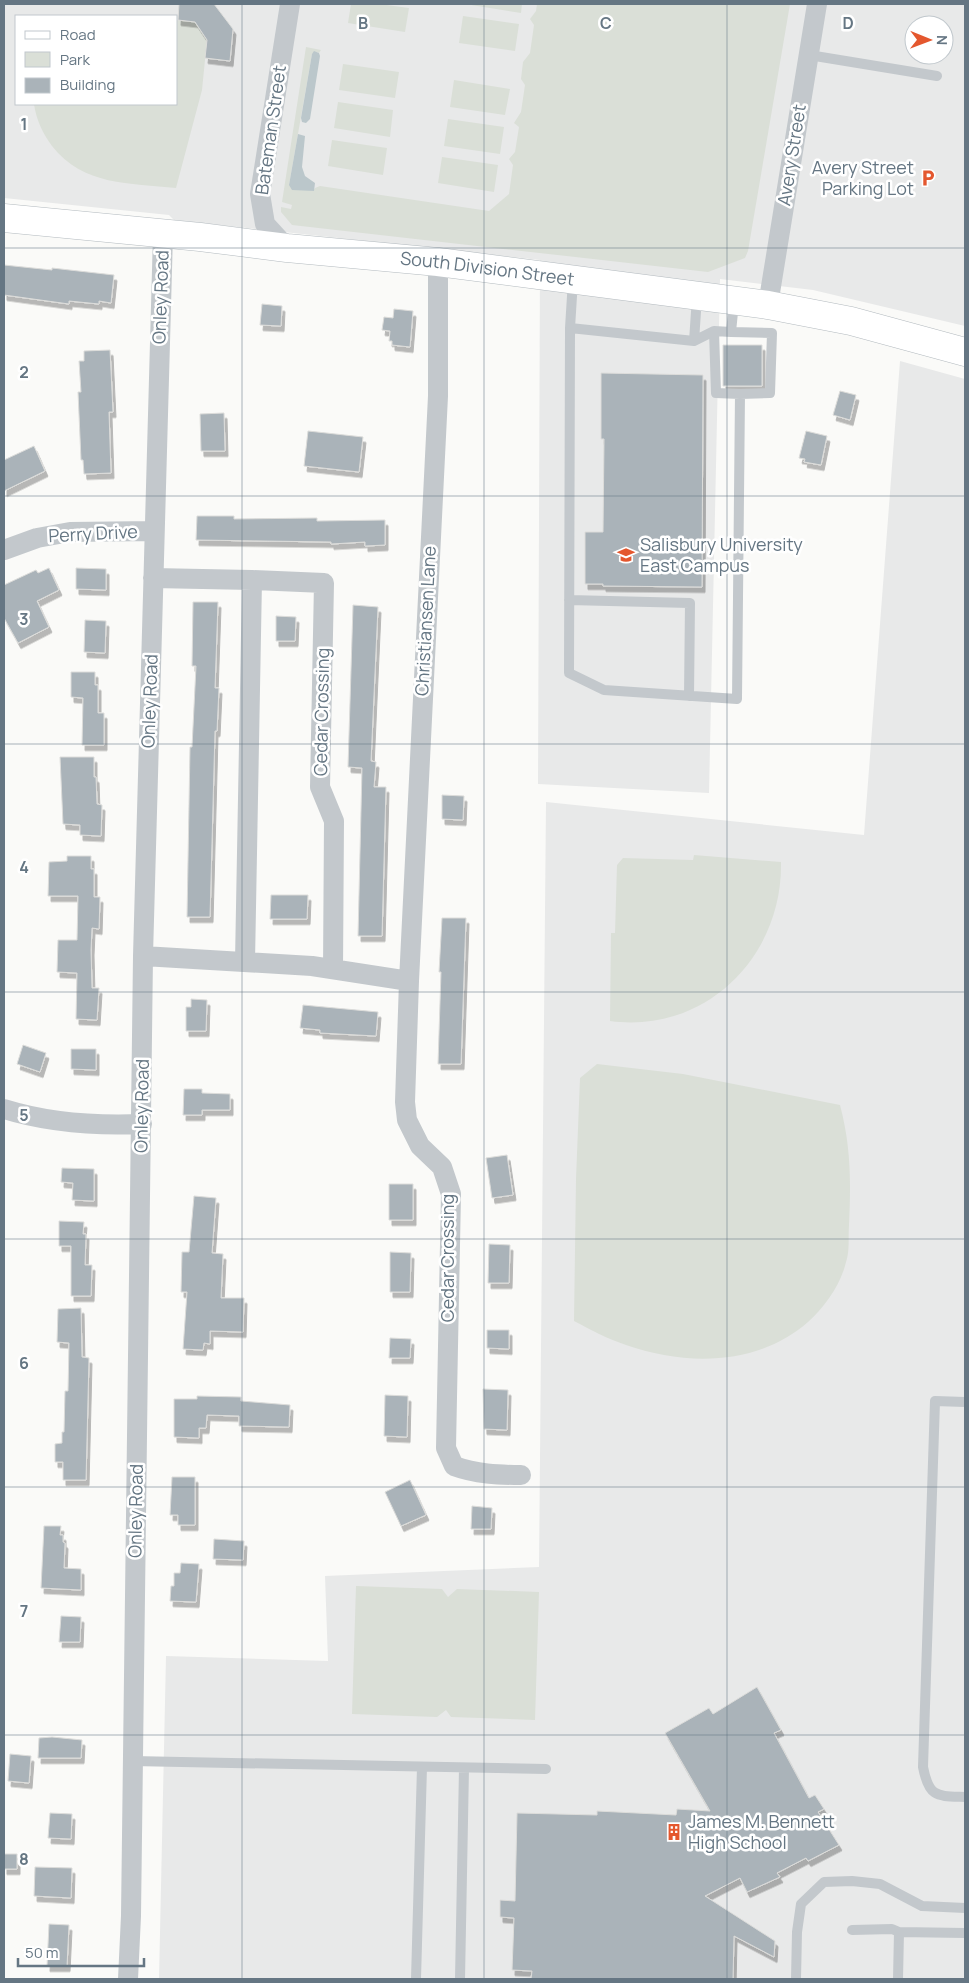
<svg xmlns="http://www.w3.org/2000/svg" width="969" height="1983" font-family="Manrope,sans-serif">
  <style>
    .built { fill: #e8e9e9; fill-rule: evenodd }
    .green { fill: #dadfd7 }
    .water { fill: #bbc7cb }
    .building { fill: #aab3b9; stroke: #dcdcda; filter: url(#shadow) }
    .lines { fill: none; stroke-linecap: round; stroke-linejoin: round }
    .secondary-casing { stroke: #b3babf; stroke-width: 29 }
    .lane { stroke: #c3c8cc; stroke-width: 10 }
    .street { stroke: #c3c8cc; stroke-width: 20 }
    .secondary { stroke: #fff; stroke-width: 28 }
    .grid { fill: none; stroke: #657683; stroke-width: 1; stroke-opacity: 0.55 }
    .labels { text-anchor: middle; stroke-width: 5; stroke-linejoin: round; paint-order: stroke }
    .street-label { font-size: 18px; fill: #657683; stroke: #fff }
    .poi-label { font-size: 18px; fill: #657683; stroke: #fff; text-anchor: start }
    .grid-label { font-size: 16px; text-anchor: middle; font-weight: bold; fill: #657683; stroke: #fff; stroke-width: 5; stroke-linejoin: round; paint-order: stroke }
  </style>
  <defs>
    <filter id="shadow"><feDropShadow dx="3" dy="5.5" stdDeviation="0" flood-color="#0004"/></filter>
  </defs>
  <rect width="100%" height="100%" fill="#fafaf8"/>
  <path class="built" d="M4,4H965V326L813,290L720,279L709,793L538,784L540,260L174,220L169,215L4,198ZM16,16H176V104H16ZM914,25H944V55H914Z
    M900,361L965,379V1979H159L166,1656L328,1661L325,1576L539,1567L546,802L864,835Z"/>
  <path class="green" d="M351,4H379L409,8L405,32L348,23Z
    M465,4H522L521,13Z
    M537,4H790L748,251L745,258L708,272L292,225L281,212V207L291,209L292,205L282,202L306,47L321,50L319,53L317,52L312,54L289,185L313,191L315,188L320,186L489,211L509,194L513,165L509,159L515,152L519,127L514,123L521,112L525,85L521,79L523,62L530,53L534,25L530,19L536,11Z
    M463,16L519,24L515,51L459,43Z
    M176,20L195,22L207,40L202,90L176,188C130,183 83,186 52,146C43,134 36,119 34,104H176Z
    M343,64L399,72L395,98L339,90Z
    M454,80L510,89L505,115L450,107Z
    M338,102L393,110L390,137L334,128Z
    M448,119L504,127L500,154L444,146Z
    M332,140L387,148L383,175L328,166Z
    M442,157L498,165L494,192L438,183Z
    M694,855L781,862C783,956 706,1034 610,1021L611,933H615L617,865L623,858L693,860Z
    M597,1064L683,1074L840,1105C851,1147 851,1181 849,1225C848,1237 850,1251 846,1262C841,1284 825,1307 808,1322C758,1366 686,1366 626,1345C608,1339 591,1330 574,1321L576,1179L580,1078Z
    M356,1586L442,1589L448,1597L457,1589L539,1592L535,1720L451,1717L446,1710L437,1717L352,1714Z"/>
  <path class="water" d="M314,51L319,53L320,56L310,119L306,123L302,122L301,118L312,54Z
    M298,134L305,136L302,167L305,176L315,183L314,191L292,190L289,185Z"/>
  <path class="building" d="M179,4H214L233,29L230,61L205,58L207,40L195,22L178,20Z
    M4,265L52,270V268L114,275L111,303L99,301V304L69,301V304L4,295Z
    M262,304L282,306L281,326L260,325Z
    M394,309L413,311L410,347L392,345V341H389L390,331L382,330L384,317L393,318Z
    M723,345H762V386H723Z
    M110,350L113,412H109L111,473L84,474L83,460H81L78,392H81L79,361H84V351Z
    M601,373L703,375L702,587L603,586V584H585V532H603L604,439H601Z
    M840,391L856,395L850,420L833,415Z
    M224,413L225,451H201L200,414Z
    M308,431L363,437L359,472L304,466Z
    M806,431L827,436L821,465L804,462L805,459L799,458Z
    M34,446L45,471L4,491V460Z
    M197,516H234V519L317,518V521L385,520V545L365,546V542L331,544V542L196,540Z
    M49,568L59,590L37,601L49,627L18,643L4,618V585L36,570L38,573Z
    M76,568L106,569V590L76,589Z
    M193,602H218L215,688H219L217,731H215L210,917H187L190,747H192L196,666H192Z
    M353,605L378,607L371,761L376,762L374,787H386L382,936H358L362,768L348,767Z
    M276,616L296,617L295,641H276Z
    M85,620L106,621L105,653L84,652Z
    M71,672H95V685H98V713H104V745H82L83,698L71,697Z
    M60,757H94V777H96L97,804L102,805L101,836L80,835V825L63,824Z
    M442,795L464,796L463,820L442,819Z
    M67,856H91V869H94V897H100L99,929L92,928L91,950L92,988H99L97,1020L76,1019L77,973L57,972L58,940H77L78,896H48L49,862L67,861Z
    M271,895H308L307,919H270Z
    M442,918H466L461,1064H438L441,972H439Z
    M191,999L207,1000L206,1031H186V1007H191Z
    M303,1005L378,1012L376,1036L320,1033V1030L300,1028Z
    M23,1045L46,1053L40,1072L17,1064Z
    M71,1049H96V1070L71,1069Z
    M184,1089H202V1093L230,1094V1110H202V1115H183Z
    M507,1155L513,1195L492,1198L486,1158Z
    M62,1168L94,1169V1201L72,1200L73,1183L61,1182Z
    M389,1184H413V1220H389Z
    M194,1196L216,1198L212,1253L223,1254L221,1298H244L243,1332L210,1331V1344L204,1343L203,1350L183,1349L187,1292H181L182,1252H189Z
    M59,1221L84,1222L83,1234H86L85,1265H92L91,1296H71V1246H59Z
    M489,1244L510,1245L509,1283H488Z
    M390,1252L411,1253L410,1292H390Z
    M81,1308L82,1357L89,1358L86,1480H63V1462H55V1444L62,1443V1432H64L65,1391H68L69,1343L57,1342L58,1309Z
    M487,1330H509V1349L487,1348Z
    M390,1338L411,1339L410,1358H389Z
    M483,1389L508,1390L507,1430L484,1429Z
    M385,1395L408,1396L407,1437L384,1436Z
    M197,1396L241,1397V1401L290,1405L289,1427L239,1426V1416L207,1415L206,1428H199V1438L174,1437V1399H197Z
    M172,1477H195V1525H178V1515H170Z
    M410,1480L426,1515L401,1526L385,1492Z
    M472,1506L492,1508L491,1529H471Z
    M44,1526H61L60,1535H63V1542L65,1543L64,1568L81,1569V1590L41,1588Z
    M214,1539L244,1541L243,1560L213,1559Z
    M181,1563L199,1564L196,1602L170,1601L171,1586H174V1573H180Z
    M61,1616L81,1617L80,1642H59Z
    M757,1687L781,1730L774,1733L809,1798L815,1795L824,1809L818,1812L839,1845L808,1861L806,1858L777,1873L780,1877L747,1892L740,1878L705,1896L775,1941L774,1957L734,1936L733,1979H531L532,1971L512,1970L514,1918L500,1917V1900L515,1901L517,1813L597,1815V1811L676,1815L677,1809L710,1811L665,1733L709,1708L713,1714Z
    M52,1737L82,1740L81,1758H38L39,1738Z
    M10,1754L31,1756L29,1783L8,1781Z
    M50,1813L72,1814L71,1839L48,1838Z
    M4,1854H17V1869H4Z
    M35,1867L72,1868L71,1898L34,1896Z
    M49,1924L69,1925L67,1966H47Z"/>
  <g class="lines">
    <g class="secondary-casing">
      <g id="secondary">
        <path id="s1" d="M4,218L200,237L287,248L438,262L768,305L851,321L965,352"/>
      </g>
    </g>
    <path class="lane" d="M809,55L937,76
      M573,280L570,328L569,673L604,690L737,699L740,394L716,393L714,331
      M570,328L694,341L697,297
      M731,332L772,333L770,393L740,394
      M694,341L714,331L731,332L734,302
      M569,600L690,603L689,696
      M965,1402L935,1401L923,1767C929,1798 937,1796 965,1797
      M132,1761L546,1769
      M852,1930L892,1929L899,1932L965,1933
      M416,1979L422,1767
      M460,1979L464,1768
      M796,1979L797,1932L801,1904L824,1882L852,1881L880,1884L922,1906L965,1908
      M898,1979L899,1932"/>
    <path class="street" d="M287,248L265,224L260,194L290,4
      M768,305L817,4
      M4,550L37,538L70,532L154,531
      M153,578L252,580
      M143,956L312,966L409,981L405,1102L407,1120L420,1146L442,1167L451,1194L446,1448L454,1466C476,1474 498,1475 521,1475
      M245,962L252,580L324,583L320,787L334,821L333,969
      M409,981L438,396V262
      M4,1109C49,1123 94,1126 142,1124
      M128,1979L131,1916L143,956L163,234"/>
    <use href="#secondary" class="secondary"/>
  </g>
  <path class="grid" d="M242,4V1979M484,4V1979M727,4V1979M4,248H965M4,496H965M4,744H965M4,992H965M4,1239H965M4,1487H965M4,1735H965"/>
  <defs>
    <g id="parking-bare" transform="scale(1.35)"><path d="M-3.5-5.5H1a3.5 3.5 0 0 1 0 7H-1V5.5H-3.5ZM-1-3.4V-.6H.8a1.4 1.4 0 0 0 0-2.8Z" fill="#e4572e" stroke="#fff" stroke-width="2.5" paint-order="stroke"/></g>
    <g id="university-bare" transform="scale(1.35)"><path d="M0-5L7-2L0 1L-7-2ZM-4 1L0 2.5L4 1V4Q0 6-4 4Z" fill="#e4572e" stroke="#fff" stroke-width="2.5" paint-order="stroke"/></g>
    <g id="building-bare" transform="scale(1.35)"><path d="M-4-6H4V6H1V3H-1V6H-4ZM-2.5-4.3h1.7v1.8h-1.7ZM.8-4.3h1.7v1.8H.8ZM-2.5-1h1.7V.8h-1.7ZM.8-1h1.7V.8H.8Z" fill="#e4572e" stroke="#fff" stroke-width="2.5" paint-order="stroke"/></g>
  </defs>
  <g fill-rule="evenodd">
    <use href="#parking-bare" x="928" y="178"/>
    <use href="#university-bare" x="626" y="555"/>
    <use href="#building-bare" x="674" y="1832"/>
  </g>
  <g class="labels">
    <g class="street-label">
      <text transform="translate(271 130) rotate(-82)" y="6">Bateman Street</text>
      <text transform="translate(792 155) rotate(-81)" y="6">Avery Street</text>
      <text dy="6" stroke="none"><textPath href="#s1" startOffset="486">South Division Street</textPath></text>
      <text transform="translate(161 297) rotate(-88)" y="6">Onley Road</text>
      <text transform="translate(93 534) rotate(-3)" y="6">Perry Drive</text>
      <text transform="translate(426 621) rotate(-87)" y="6">Christiansen Lane</text>
      <text transform="translate(150 701) rotate(-88)" y="6">Onley Road</text>
      <text transform="translate(322 712) rotate(-89)" y="6">Cedar Crossing</text>
      <text transform="translate(142 1106) rotate(-89)" y="6">Onley Road</text>
      <text transform="translate(448 1258) rotate(-90)" y="6">Cedar Crossing</text>
      <text transform="translate(136 1511) rotate(-89)" y="6">Onley Road</text>
    </g>
    <g class="poi-label">
      <text x="914" y="174" text-anchor="end">Avery Street<tspan x="914" dy="21">Parking Lot</tspan></text>
      <text x="640" y="551">Salisbury University<tspan x="640" dy="21">East Campus</tspan></text>
      <text x="688" y="1828">James M. Bennett<tspan x="688" dy="21">High School</tspan></text>
    </g>
  </g>
  <g class="grid-label">
    <text x="363" y="29">B</text>
    <text x="606" y="29">C</text>
    <text x="848" y="29">D</text>
    <text x="24" y="130">1</text>
    <text x="24" y="378">2</text>
    <text x="24" y="625">3</text>
    <text x="24" y="873">4</text>
    <text x="24" y="1121">5</text>
    <text x="24" y="1369">6</text>
    <text x="24" y="1617">7</text>
    <text x="24" y="1865">8</text>
  </g>
  <rect width="969" height="1983" fill="none" stroke="#657683" stroke-width="10"/>
  <rect x="15" y="15" width="162" height="90" fill="#ffffff" stroke="#c1c8cd"/>
  <rect x="25" y="31" width="25" height="8" fill="#ffffff" stroke="#c1c8cd"/>
  <text x="60" y="40" font-size="15" fill="#657683">Road</text>
  <rect x="25" y="52" width="25" height="15" fill="#dadfd7" stroke="#c1c8cd"/>
  <text x="60" y="65" font-size="15" fill="#657683">Park</text>
  <rect x="25" y="78" width="25" height="15" fill="#aab3b9" stroke="#c1c8cd"/>
  <text x="60" y="90" font-size="15" fill="#657683">Building</text>
  <g transform="translate(929 40) rotate(91)"><circle r="24" fill="#ffffff" stroke="#c1c8cd"/>
  <path d="M0-4L9 19L0 12L-9 19Z" fill="#e4572e"/>
  <text y="-8" font-size="14" font-weight="bold" text-anchor="middle" fill="#657683">N</text>
  </g>
  <path d="M18 1958v8h126v-8" fill="none" stroke="#657683" stroke-width="2.5"/>
  <text x="25" y="1958" font-size="15" fill="#657683" stroke="#ffffff" stroke-width="4" paint-order="stroke">50 m</text>
</svg>
